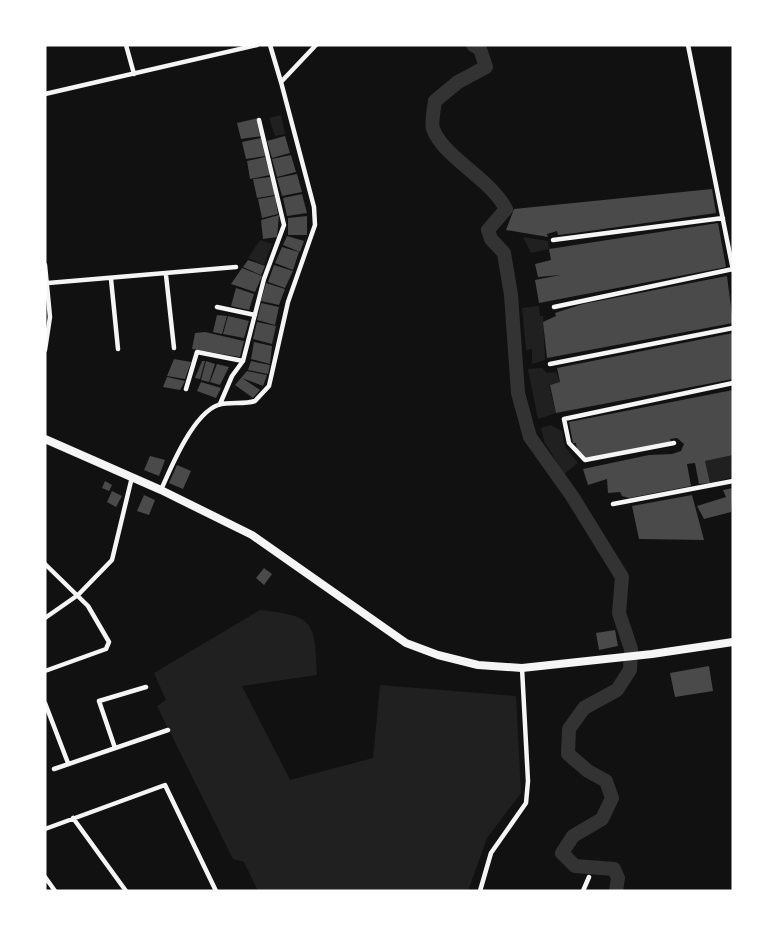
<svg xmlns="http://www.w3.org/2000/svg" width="778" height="936" font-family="'PT Sans Narrow',sans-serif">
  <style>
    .green { fill: #202020 }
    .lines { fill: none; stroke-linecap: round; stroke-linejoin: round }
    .river { stroke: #333; stroke-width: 14 }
    .building { fill: #4a4a4a }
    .minor { stroke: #f5f5f5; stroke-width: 4.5 }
    .primary { stroke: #f5f5f5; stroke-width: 8 }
  </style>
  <rect width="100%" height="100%" fill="#111"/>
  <path class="green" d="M281,115L285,134L275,136L269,118Z
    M523,237L548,241L549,249L531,253Z
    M260,240L272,244L264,265L248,258Z
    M539,306L540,316H543L545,360L532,364V349L526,350L522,308Z
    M542,368L547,373L556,372L560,382L549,385L556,413L538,419L528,369Z
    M551,425L562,431L565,447L578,463L564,474L544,441L541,428Z
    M733,455V477L710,483L705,461Z
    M260,610C315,616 315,622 317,675L242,686L290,780L373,758L380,685L516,696L521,793L487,838L468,891H258L244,862L233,859L157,706L166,700L154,673Z"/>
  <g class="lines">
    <path class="river" d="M473,45L480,49L486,67L458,82L435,101C434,109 431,122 433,129C444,158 490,178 506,209L488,230L491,239L504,253L511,295L518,393L530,437L572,496L622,577L619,613L631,649L630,670L617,690L584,708L569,729L568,754L588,771L606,781L612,798L602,819L573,836L562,853L575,866L614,869L618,878L616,891"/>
  </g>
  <path class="building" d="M258,118L262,136L241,139L237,123Z
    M285,136L290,153L272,158L267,141Z
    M261,138L265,156L246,159L242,142Z
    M291,155L296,172L277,177L272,159Z
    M265,157L270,175L250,179L247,161Z
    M297,174L302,192L282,196L277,178Z
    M270,177L275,195L257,198L253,179Z
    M712,189L716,213L575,233L558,235L557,231L547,234L548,237L506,230L514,209Z
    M302,194L307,213L287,216L283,198Z
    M275,196L278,214L262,218L258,199Z
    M279,215L277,237L263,239L261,220Z
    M307,216V235H288V218Z
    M718,223L726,267L539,303L535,280L560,275L538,277L535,264L551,260L549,249Z
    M287,236L304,241L300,252L283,245Z
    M282,247L299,252L293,270L275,263Z
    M248,260L265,266L261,275L243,267Z
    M274,265L293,271L285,288L268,282Z
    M242,268L262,276L255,292L231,284Z
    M727,276L733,323L547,358L543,322L556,316L555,313L583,304Z
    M266,283L285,289L279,305L261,301Z
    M236,288L254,294L249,310L231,306Z
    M261,303L279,307L275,325L257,320Z
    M217,315L227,316L222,334L213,332Z
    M228,316L249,321L244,338L223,334Z
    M257,322L276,326L272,344L253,339Z
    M205,332L244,341L240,357L192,349L195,333Z
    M733,333V379L556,413L550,385L560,382L557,368Z
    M254,342L272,346L270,364L251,359Z
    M174,359L191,362L185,379L167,376Z
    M202,361H205L200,379L195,378Z
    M206,361L215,364L209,382L201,380Z
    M251,361L270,365L268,374L248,370Z
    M217,364L229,367L220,385L210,382Z
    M247,371L267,375L263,386L242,378L260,390L253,398L235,385Z
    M167,377L185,381L180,390L163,387Z
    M201,382L221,388L216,398L197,391Z
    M733,390V455L705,461L710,483L699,484L695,463L687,464L691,486L629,498L622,496L620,492L608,493L607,479L588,485L583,469L649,455L672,454L681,451L684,444L677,438L670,439L671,443L586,458L577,450L576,443H573L569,422Z
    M150,456L165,460L159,476L144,470Z
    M177,465L191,471L183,489L169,483Z
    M105,481L112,485L109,491L102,488Z
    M733,488L731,512L704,519L697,506L726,497L723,490Z
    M112,491L122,496L116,507L107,502Z
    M144,495L155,500L149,515L137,511Z
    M692,495L704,540L639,539L632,506Z
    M264,568L272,574L264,585L256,578Z
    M615,630L618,646L599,650L596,633Z
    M709,666L713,691L675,697L670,673Z"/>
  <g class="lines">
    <path class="minor" d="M126,45L134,74
      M270,45L281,82
      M688,45L733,270
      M45,94L257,45
      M553,240L723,218
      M45,265L50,317L45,350
      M166,275L174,348
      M111,279L118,349
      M48,283L236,267
      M217,307L255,315
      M554,307L733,269
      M550,364L733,328
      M186,389L197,352L243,361
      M220,404L232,376L243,361L264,279L284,225L259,120
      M674,443L585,460L569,443L564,419L733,383
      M161,490C171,467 193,414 218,405C230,401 243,405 255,401L269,386L288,302L315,225L314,207L281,82L316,45
      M613,504L733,481
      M45,564L88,606L109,642L106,649L45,671
      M45,618L78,595L112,560L132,477
      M45,703L68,763
      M115,748L99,701L146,687
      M54,769L168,730
      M73,818L126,891
      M45,829L165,785L216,891
      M45,877L55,891
      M480,891L491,853L526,803L528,781L522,668
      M583,891L589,877"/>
    <path class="primary" d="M45,439L161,490L252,535L406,643L438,655L478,665L522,668L652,654L733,642"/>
  </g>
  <rect width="778" height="936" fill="none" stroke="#ffffff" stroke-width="93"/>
</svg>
